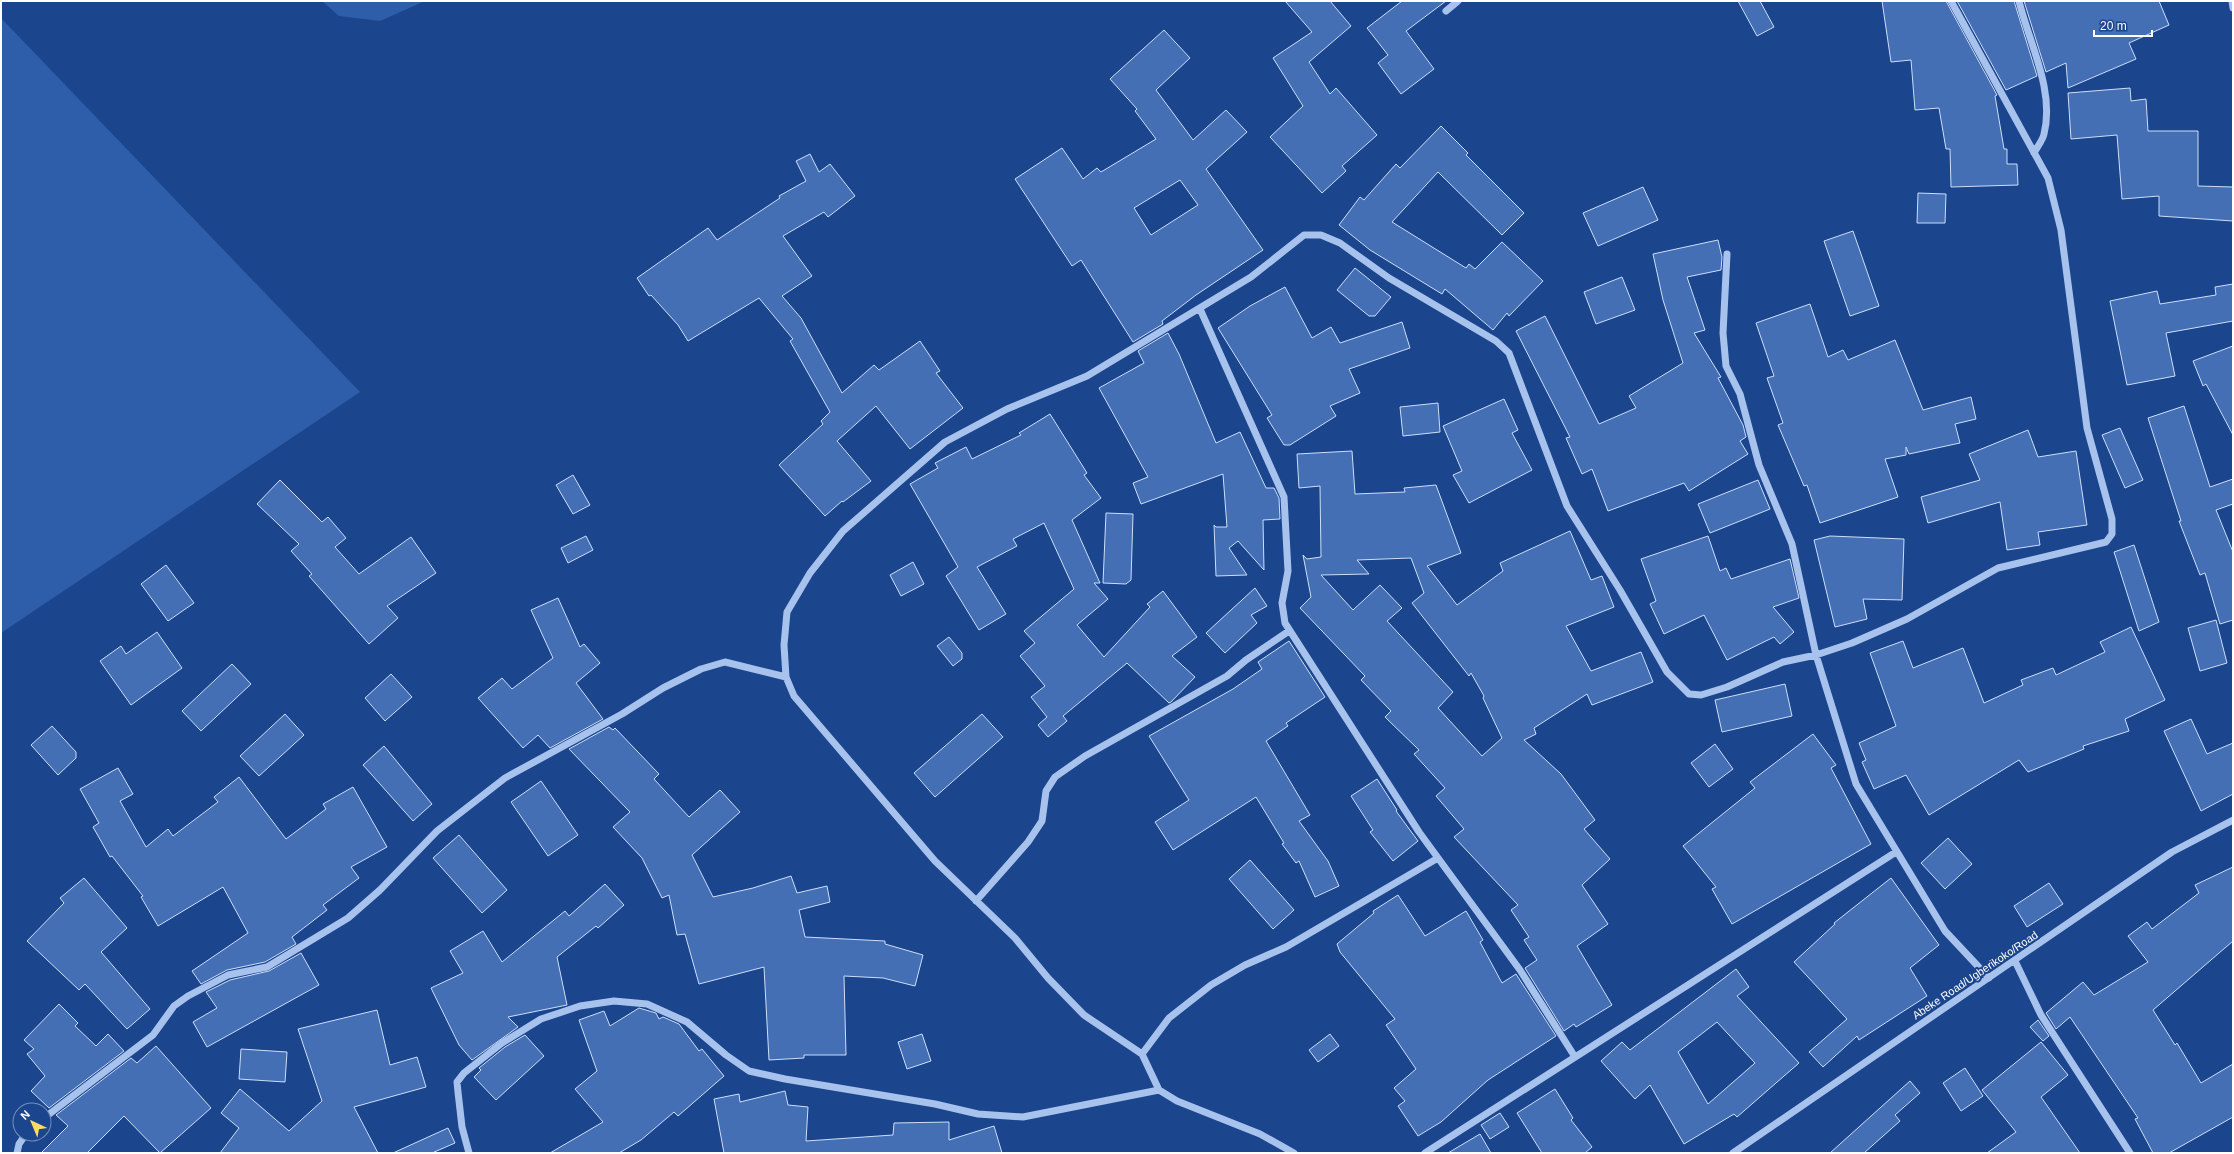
<svg xmlns="http://www.w3.org/2000/svg" width="2234" height="1154" font-family="Arial,sans-serif">
  <style>
    .green { fill: #2e5eaa }
    .building { fill: #446fb4; stroke: #cddefa; fill-rule: evenodd }
    .lines { fill: none; stroke-linecap: round; stroke-linejoin: round }
    .minor { stroke: #a7c2ed; stroke-width: 7 }
    .labels { text-anchor: middle; stroke-width: 4; stroke-linejoin: round; paint-order: stroke }
    .street-label { font-size: 11px; fill: #fff; stroke: #1b458c }
  </style>
  <rect width="100%" height="100%" fill="#1b458c"/>
  <path class="green" d="M322,1H425L380,21L339,16Z
    M1,18L360,392L1,633Z"/>
  <path class="building" d="M1285,1H1330L1351,26L1309,62L1330,94L1336,88L1377,135L1342,166L1346,171L1322,193L1270,137L1303,106L1273,58L1312,32Z
    M1402,1H1446L1406,31L1434,69L1401,94L1378,63L1388,55L1367,28Z
    M1738,1H1760L1774,27L1757,36Z
    M1882,1H1946L1997,95L1995,96L2004,149H2007V164H2017L2018,185L1951,187L1950,149H1946L1939,108L1915,110L1911,60L1891,62Z
    M1957,1H2014L2037,76L2006,90Z
    M2024,1H2159L2169,25L2129,43L2136,59L2068,88L2066,63L2046,72Z
    M1164,30L1190,58L1156,90L1193,140L1226,110L1247,132L1206,169L1263,250L1196,295L1162,321L1163,324L1133,342L1081,260L1072,266L1015,179L1062,148L1083,179L1097,168L1101,172L1156,139L1135,111L1137,109L1110,79ZM1180,180L1198,205L1151,235L1134,208Z
    M2130,88L2131,101L2146,99L2148,131H2198V186L2233,187V221L2159,216V196L2122,199L2117,135L2071,139L2068,93Z
    M1441,126L1468,153L1466,155L1524,213L1502,235L1438,172L1392,222L1466,268L1469,264L1475,269L1502,242L1543,281L1509,316L1507,313L1493,330L1445,289L1442,294L1370,250L1339,225L1360,197L1364,200L1396,164L1400,168Z
    M810,154L819,172L830,164L855,196L828,217L824,212L783,236L812,276L782,296L801,318L842,393L874,365L879,370L920,341L940,371L936,373L963,408L910,449L876,406L837,441L871,481L843,502L842,501L825,516L779,465L823,424L821,421L830,412L790,341L793,339L759,298L688,341L678,325L651,295L649,296L637,278L708,228L717,240L780,198L779,196L806,181L796,161Z
    M1643,187L1658,220L1598,246L1583,213Z
    M1918,193L1946,194L1945,223H1917Z
    M1853,231L1879,306L1850,316L1824,241Z
    M1718,240L1722,257L1721,270L1687,277L1705,330L1694,333L1721,377L1718,378L1743,425L1746,437L1740,441L1748,454L1689,491L1684,483L1608,511L1592,469L1582,474L1566,438L1570,437L1516,331L1545,316L1599,424L1636,408L1629,396L1683,363L1663,300L1653,254Z
    M1355,268L1391,297L1375,316H1369L1337,290Z
    M1622,277L1635,310L1596,324L1584,292Z
    M2233,284V321L2166,333L2175,376L2127,385L2110,301L2157,291L2160,304L2216,295L2215,287Z
    M1285,287L1312,338L1331,327L1340,343L1402,322L1410,348L1349,369L1360,393L1330,406L1336,416L1290,445H1284L1267,418L1272,415L1218,328L1250,306Z
    M1810,304L1828,357L1843,350L1848,360L1895,340L1923,410L1971,397L1976,419L1955,424L1960,443L1909,454L1906,447V455L1885,459L1898,497L1820,523L1807,485L1804,486L1778,425L1783,423L1767,378L1774,376L1756,323Z
    M1168,333L1179,354L1216,443L1240,432L1266,488H1274L1279,498L1280,519L1263,520L1264,570L1238,541L1229,548L1247,575L1216,576L1214,525L1216,527H1227L1223,474L1141,504L1133,483L1148,477L1099,388L1144,363L1138,351Z
    M2233,346V435L2206,384L2203,386L2193,361Z
    M1504,399L1518,430L1512,433L1532,470L1469,503L1453,475L1462,471L1443,426Z
    M1438,403L1440,432L1403,436L1400,407Z
    M2184,406L2210,487L2233,479V504L2216,510L2233,552V620L2220,624L2205,573L2200,575L2179,521H2181L2148,418Z
    M1050,414L1087,473L1084,475L1101,498L1072,520L1100,583H1094L1108,599L1077,625L1104,657L1150,607L1147,604L1163,591L1197,637L1172,656L1195,677L1171,702L1169,703L1127,663L1063,716L1067,721L1048,737L1038,725L1047,717L1031,697L1045,686L1020,656L1035,643L1024,631L1074,589L1044,523L1013,539L1017,546L977,567L1006,614L979,630L946,576L958,567L910,484L938,468L935,463L966,447L972,459L1021,435L1019,433Z
    M2120,428L2143,480L2125,488L2102,435Z
    M2028,430L2038,457L2076,451L2087,525L2038,532L2040,545L2007,550L2000,502L1928,523L1921,497L1980,480L1969,454Z
    M1352,451L1355,494L1405,492L1404,488L1436,485L1461,553L1427,566L1457,605L1503,571L1500,563L1570,531L1591,580L1602,576L1614,607L1566,626L1591,671L1641,652L1653,682L1592,705L1587,694L1534,728L1536,734L1524,740L1561,774L1595,820L1584,829L1610,859L1582,885L1608,924L1577,946L1612,1005L1576,1027L1574,1024L1564,1031L1525,968L1537,960L1524,940L1529,937L1511,910L1518,905L1454,837L1464,829L1436,796L1445,788L1414,754L1419,750L1385,717L1391,711L1361,680L1365,676L1300,608L1311,597L1303,555L1307,559L1321,557L1320,486L1299,488L1297,454ZM1411,558L1424,593L1412,603L1469,676L1471,673L1484,696L1483,698L1502,738L1482,756L1438,708L1453,692L1387,621L1402,608L1380,585L1353,610L1321,575L1369,574L1357,560Z
    M573,475L590,505L573,514L556,485Z
    M280,480L322,522L328,517L346,538L335,547L359,574L411,537L436,573L387,606L398,618L369,644L309,576L312,574L291,551L299,544L257,504Z
    M1758,480L1770,509L1710,533L1698,504Z
    M1106,513L1133,514L1131,580L1126,584L1103,583Z
    M586,536L593,550L568,563L561,548Z
    M1708,536L1720,571L1726,568L1731,579L1790,559L1799,598L1773,607L1794,632L1780,644L1774,637L1727,660L1704,615L1664,634L1650,604L1656,601L1641,559Z
    M1830,536L1904,539L1902,600L1863,599L1867,619L1835,627L1814,540Z
    M2134,545L2159,622L2139,631L2114,552Z
    M913,562L924,584L901,596L890,575Z
    M166,565L194,603L168,621L141,584Z
    M1255,588L1267,606L1251,615L1257,623L1225,653L1206,633Z
    M558,598L580,647L584,644L600,663L576,683L603,719L550,748L538,735L523,748L478,698L502,678L512,689L553,658L531,610Z
    M2216,620L2227,663L2200,671L2188,628Z
    M2131,627L2165,700L2125,719L2129,731L2083,746L2084,749L2028,772L2019,760L1929,815L1906,775L1874,789L1862,762L1866,760L1859,743L1896,726L1870,653L1903,641L1913,668L1963,648L1984,703L2023,685L2021,680L2053,668L2056,675L2105,652L2100,642Z
    M157,632L182,668L131,705L100,661L121,646L126,654Z
    M949,637L962,653V659L953,666L937,646Z
    M1289,641L1325,697L1286,723L1288,726L1266,741L1310,815L1299,821L1328,861L1339,886L1315,897L1299,861L1296,863L1282,844L1284,843L1256,797L1173,850L1155,822L1189,800L1149,736L1233,689L1262,669L1258,662Z
    M232,664L251,684L201,731L182,711Z
    M391,674L412,697L385,721L365,698Z
    M1785,684L1792,716L1722,732L1715,700Z
    M285,714L304,735L259,776L240,756Z
    M982,714L1003,737L935,797L914,773Z
    M2191,719L2207,754L2233,743V794L2201,811L2164,731Z
    M52,726L76,752V758L58,775L31,745Z
    M609,727L613,730L615,728L659,774L654,779L689,817L720,790L740,812L692,855L713,897L753,888L791,876L797,893L827,886L830,902L799,910L805,937L885,941V944L923,955L915,986L883,978L844,976L846,1055H804V1058L769,1060L764,967L699,984L685,934L677,935L669,895L662,898L642,858L613,827L630,812L569,749Z
    M1813,734L1836,765L1831,768L1871,844L1732,924L1712,889L1716,887L1683,846L1755,788L1750,782Z
    M1715,744L1733,769L1709,787L1691,763Z
    M384,746L432,804L413,821L363,765Z
    M118,768L133,794L120,801L146,847L168,829L173,836L218,802L214,797L239,777L286,839L326,809L323,804L353,787L387,847L351,867L359,878L323,905L327,910L292,937L296,944L265,962L227,970L201,984L192,971L248,933L223,887L158,926L141,897L143,896L112,856L110,857L93,827L99,823L80,789Z
    M1377,779L1397,810L1396,811L1418,841L1393,861L1370,832L1373,830L1351,796Z
    M541,781L578,835L548,856L511,802Z
    M459,835L507,890L482,913L433,858Z
    M1948,838L1972,864L1945,889L1921,863Z
    M1250,860L1294,910L1273,929L1229,879Z
    M2233,867V941L2153,1010L2175,1045L2177,1043L2201,1083L2233,1064V1117L2169,1153H2153L2135,1119L2138,1118L2070,1017L2056,1029L2046,1013L2083,982L2094,995L2148,962L2128,936L2147,922L2152,929L2199,893L2195,885Z
    M84,878L127,928L101,952L150,1009L127,1029L85,984L79,990L27,941L64,903L60,898Z
    M1891,878L1939,945L1910,968L1927,996L1859,1040L1857,1036L1823,1067L1809,1052L1847,1019L1794,962L1835,924L1834,923Z
    M2049,883L2063,904L2027,927L2014,906Z
    M605,884L624,905L598,928L596,926L557,957L567,1005L508,1017L518,1027L472,1060L459,1045L431,988L463,973L450,951L483,931L502,962L565,911L569,916Z
    M1398,895L1425,936L1466,911L1483,940L1480,942L1502,983L1516,974L1556,1036L1488,1080L1441,1122L1418,1136L1398,1106L1405,1101L1394,1088L1416,1069L1386,1025L1395,1019L1340,952L1337,944L1374,913L1373,911Z
    M301,953L319,985L207,1047L193,1022L217,1008L206,992L230,980L269,971Z
    M1736,969L1749,987L1737,996L1799,1063L1737,1117L1734,1114L1684,1144L1650,1085L1635,1099L1601,1061L1622,1042L1630,1050ZM1717,1022L1755,1063L1708,1104L1678,1052Z
    M59,1004L78,1023L75,1026L96,1046L108,1034L124,1051L49,1108L31,1091L45,1076L27,1054L34,1049L24,1040Z
    M639,1008L656,1013L659,1019L663,1017L679,1024L699,1051L702,1049L724,1076L678,1116L674,1112L641,1140L619,1153H550L603,1122L575,1089L597,1071L579,1020L604,1011L610,1026Z
    M377,1010L390,1065L417,1057L426,1087L354,1107L378,1153H220L239,1128L221,1113L240,1089L289,1131L322,1101L298,1029Z
    M2038,1020L2049,1036L2043,1041L2030,1027Z
    M922,1034L931,1061L907,1069L898,1042Z
    M1330,1034L1339,1046L1318,1062L1309,1050Z
    M525,1035L544,1056L496,1100L474,1077L481,1070L479,1068L505,1047Z
    M2041,1042L2068,1075L2041,1097L2080,1153H1987L2016,1132L1982,1090Z
    M156,1046L211,1108L160,1153L124,1116L87,1153H41L68,1126L56,1115L131,1058L137,1063Z
    M241,1049L287,1052L285,1082L239,1079Z
    M1965,1068L1983,1096L1961,1111L1943,1083Z
    M1910,1081L1920,1093L1895,1115L1900,1121L1864,1153H1830Z
    M1555,1089L1573,1118L1571,1120L1592,1147L1585,1153H1542L1517,1113Z
    M785,1091L788,1105L808,1107L806,1141L893,1135L894,1123L949,1122V1140L994,1126L1002,1153H724L714,1099L739,1094L740,1102Z
    M1500,1113L1509,1127L1490,1139L1481,1125Z
    M448,1128L455,1143L432,1153H393Z
    M1480,1134L1491,1153H1448Z"/>
  <g class="lines">
    <path class="minor" d="M2019,1C2029,43 2055,90 2044,134C2043,140 2037,147 2034,153
      M2232,1L2233,8
      M1446,11L1458,1
      M1727,254L1723,333L1726,366L1740,394L1759,465L1792,544L1816,655L1856,784L1945,931L1989,978
      M1200,309L1284,497L1288,571L1282,603L1285,623L1419,832L1520,970L1575,1057
      M976,901L1028,842L1042,821L1046,791L1055,777L1085,756L1227,676L1246,660L1289,631
      M2015,961L2041,1015L2130,1153
      M1142,1054L1169,1018L1211,985L1245,965L1286,947L1438,858
      M44,1118L153,1035L174,1006L188,996L228,975L267,967L348,918L380,890L437,831L505,778L622,714L663,688L701,669L725,662L786,677
      M17,1153L19,1144L26,1134
      M469,1153L462,1127L458,1092L457,1082L464,1073L502,1043L541,1019L580,1006L614,1001L647,1004L687,1022L726,1055L749,1071L785,1079L935,1104L978,1114L1023,1117L1159,1090
      M1294,1153L1260,1134L1177,1101L1159,1090L1142,1054L1084,1015L1048,978L1015,938L935,861L794,696L786,677L784,645L787,612L810,573L843,531L945,442L1007,409L1087,376L1251,277L1304,235H1321L1340,243L1389,278L1496,341L1509,353L1567,506L1620,590L1667,672L1689,694L1701,695L1727,687L1783,662L1816,655L1852,643L1907,619L1998,568L2106,542L2112,534V519L2087,428L2061,230L2048,178L1951,1
      M1425,1153L1896,852
      M1733,1153L2172,852L2233,820"/>
  </g>
  <g class="labels">
    <g class="street-label">
      <text transform="translate(1975 975) rotate(-34)" y="4">Abeke Road/Ugberikoko/Road</text>
    </g>
  </g>
  <rect width="2234" height="1154" fill="none" stroke="#ffffff" stroke-width="4"/>
  <g transform="translate(32 1122) rotate(316)"><circle r="19" fill="#1b458c" stroke="#768fba"/>
  <path d="M0-3L7 15L0 10L-7 15Z" fill="#fedc64"/>
  <text y="-6" font-size="11" font-weight="bold" text-anchor="middle" fill="#ffffff">N</text>
  </g>
  <path d="M2094 30v6h58v-6" fill="none" stroke="#ffffff" stroke-width="2"/>
  <text x="2100" y="30" font-size="12" fill="#ffffff" stroke="#1b458c" stroke-width="3" paint-order="stroke">20 m</text>
</svg>
